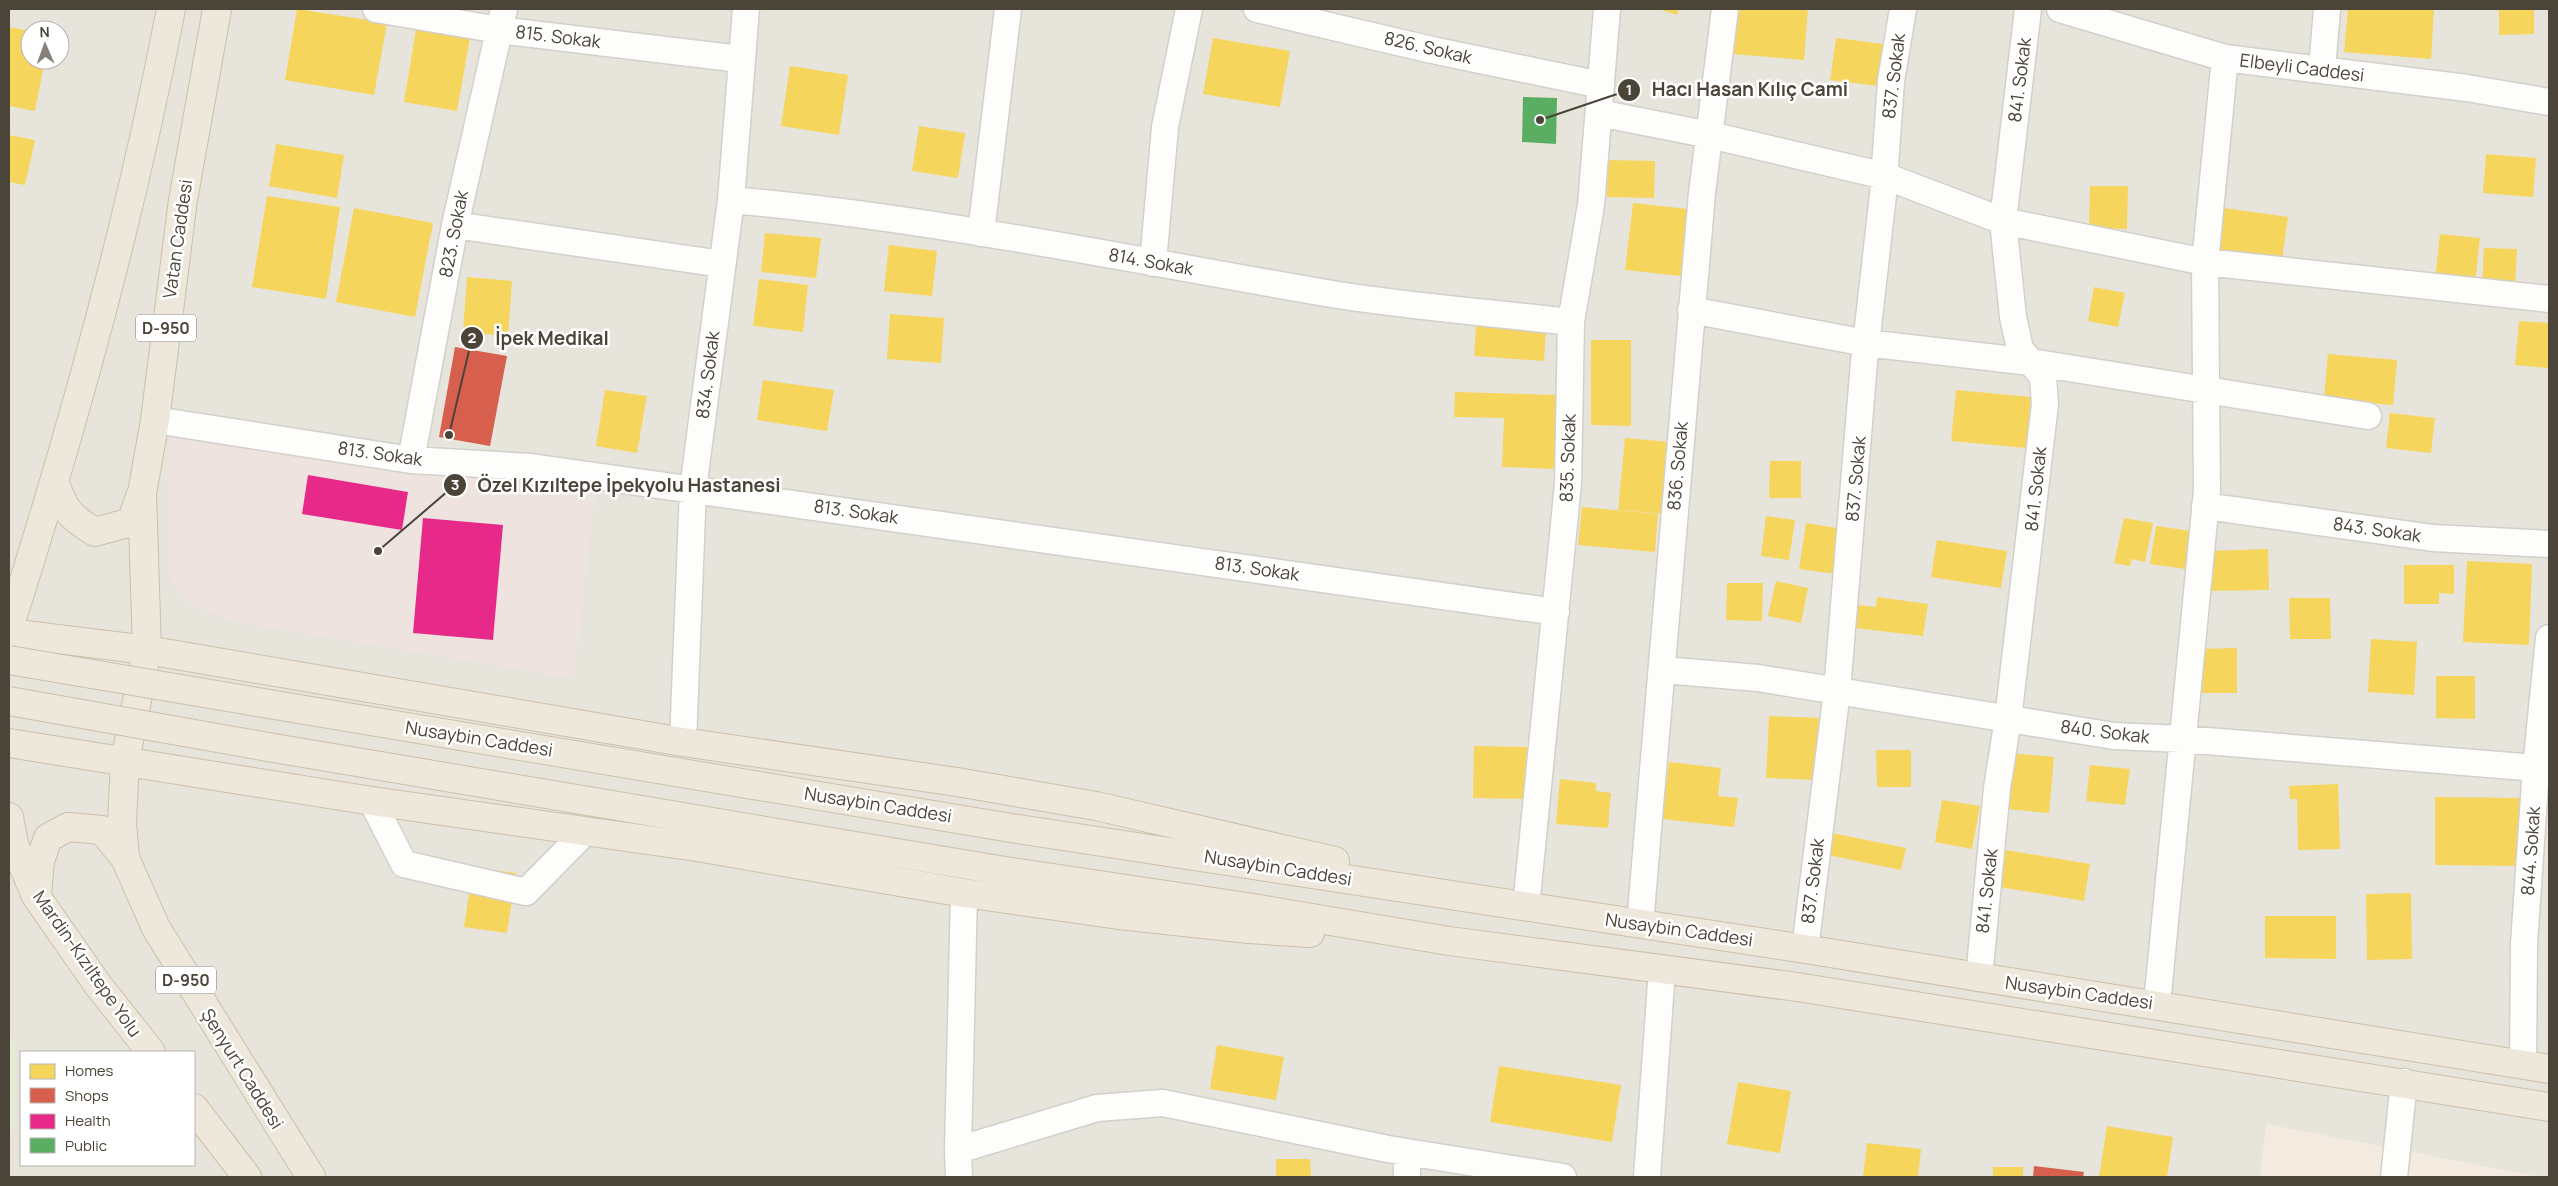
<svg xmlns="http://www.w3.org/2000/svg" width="2558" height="1186" font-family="Manrope,sans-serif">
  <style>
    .residential { fill: #e7e4dc; fill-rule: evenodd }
    .commercial { fill: #f3ebdf }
    .medical { fill: #eee3df }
    .green { fill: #e1eecf }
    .homes { fill: #f6d55c }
    .shops { fill: #d6604d }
    .health { fill: #e7298a }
    .public { fill: #5aae61 }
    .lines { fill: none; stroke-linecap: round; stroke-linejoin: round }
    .minor-casing { stroke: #d2d0cb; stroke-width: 29 }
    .highway-casing { stroke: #ccbfa9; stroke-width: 30 }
    .minor { stroke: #fdfdfc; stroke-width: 26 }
    .highway { stroke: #ede8db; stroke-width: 28 }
    .highway-bridge-casing { stroke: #ccbfa9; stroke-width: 30; stroke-linecap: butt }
    .highway-bridge { stroke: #ede8db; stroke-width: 28 }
    .labels { text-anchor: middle; stroke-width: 5; stroke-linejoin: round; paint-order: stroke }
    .shield { fill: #fff; stroke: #817c74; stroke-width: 1 }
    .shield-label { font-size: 16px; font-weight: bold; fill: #4b4439 }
    .street-label { font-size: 18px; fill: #4b4439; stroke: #fff }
    .leader { fill: none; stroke: #4b4439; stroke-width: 2 }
    .callout-dot { fill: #4b4439; stroke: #fff; stroke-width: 2 }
    .mark-label { font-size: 15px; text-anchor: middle; font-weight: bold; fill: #fff }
    .callout-label { font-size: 19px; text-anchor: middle; font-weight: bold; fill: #4b4439; stroke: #fff; stroke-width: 5; stroke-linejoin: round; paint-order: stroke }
  </style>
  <rect width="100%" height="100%" fill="#f4f2ee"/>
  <path class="residential" d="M9,9H2549V1177H9ZM30,30H60V60H30ZM21,1052H194V1165H21Z"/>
  <path class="commercial" d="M2266,1124L2540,1177H2260Z"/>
  <path class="medical" d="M170,433L595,495L574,679L234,622L187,603L168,575Z"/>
  <path class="green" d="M9,1034L15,1048L13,1128L9,1133Z"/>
  <path class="homes" d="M297,9L387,23L374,95L285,80Z
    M1658,9H1679L1677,15Z
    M1737,9H1808L1804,60L1733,54Z
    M2348,9L2434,10L2431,59L2344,52Z
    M2499,9H2534V34L2499,35Z
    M9,27L30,31V60H45L35,111L9,106Z
    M416,29L470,38L457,111L404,102Z
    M1213,38L1290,51L1280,107L1203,94Z
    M1836,38L1883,44L1878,86L1830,80Z
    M790,66L848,75L839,135L781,126Z
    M919,126L965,133L958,178L912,171Z
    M9,135L35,140L25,185L9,182Z
    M276,144L344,155L337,198L269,186Z
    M2486,154L2536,158L2533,197L2483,193Z
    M1608,160L1655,161L1654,198L1607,197Z
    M2090,186H2128L2127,229L2089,228Z
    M267,196L340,207L326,299L252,287Z
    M1633,203L1688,209L1681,276L1625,270Z
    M354,208L433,223L415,317L336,302Z
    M2224,208L2288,217L2282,260L2218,251Z
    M765,233L821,238L816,278L761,272Z
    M2440,234L2480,238L2475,283L2435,279Z
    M889,245L937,251L932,296L884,291Z
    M2484,248L2517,249L2515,288L2482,287Z
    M467,277L512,281L508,336L463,332Z
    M759,279L808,285L803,332L753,326Z
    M2094,287L2125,293L2118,327L2088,321Z
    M890,314L944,318L941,363L887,359Z
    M2519,321L2549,323V368L2515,365Z
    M1476,324L1546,329L1544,361L1474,356Z
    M1591,340H1631V426L1591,425Z
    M2328,354L2397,360L2393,405L2324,399Z
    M763,380L834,390L827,431L757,420Z
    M605,390L647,396L637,453L596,446Z
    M1956,390L2031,397L2026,448L1951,441Z
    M1455,392L1560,395L1558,469L1502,467L1504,418L1454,417Z
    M2390,413L2435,418L2431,453L2386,448Z
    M1625,438L1670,442L1663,514L1618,510Z
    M1770,461H1801V498H1769Z
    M1582,507L1658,514L1655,552L1578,545Z
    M1766,516L1795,520L1789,560L1761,556Z
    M2124,518L2153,523L2145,562L2132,559L2130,566L2114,563Z
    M1806,523L1843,529L1836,574L1799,569Z
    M2156,526L2199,532L2193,570L2150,564Z
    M1937,540L2007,551L2001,588L1931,577Z
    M2268,549L2269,590L2208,591L2207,551Z
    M2467,561L2532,564L2529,645L2463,642Z
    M2404,565H2454V594L2439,593V604H2404Z
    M1776,581L1808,588L1801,623L1768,616Z
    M1727,583H1763L1762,621L1726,620Z
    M1877,597L1928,604L1923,636L1855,628L1858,605L1876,607Z
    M2289,598H2330L2331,639H2290Z
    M2371,639L2417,642L2414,695L2368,692Z
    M2237,648V693H2197V649Z
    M2436,676H2475V719L2436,718Z
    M1769,716L1820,718L1818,780L1766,778Z
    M1474,746L1527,747L1526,799L1473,798Z
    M1876,750H1911V787H1877Z
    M2011,753L2054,757L2049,813L2006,809Z
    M1669,762L1721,768L1718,796L1738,798L1734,827L1662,819Z
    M2090,765L2130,769L2125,805L2086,801Z
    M1560,779L1596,783V791L1611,793L1608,828L1556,824Z
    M2338,784L2340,849L2298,850L2297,799H2290L2289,786Z
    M2435,797L2524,798L2523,866L2435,865Z
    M1942,800L1980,806L1972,849L1935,842Z
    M1832,833L1906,848L1901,870L1828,855Z
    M2006,850L2090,864L2084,901L2000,887Z
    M473,867L516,873L507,933L464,927Z
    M2411,893L2412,959L2367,960L2366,894Z
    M2265,916H2336V959L2265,958Z
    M1217,1045L1284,1057L1276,1100L1210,1089Z
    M1499,1066L1621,1085L1612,1142L1490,1122Z
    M1738,1082L1791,1091L1780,1153L1727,1144Z
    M2107,1126L2173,1137L2167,1177H2099Z
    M1867,1143L1921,1149L1918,1177H1863Z
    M1276,1159H1310L1311,1177H1276Z
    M1993,1167H2023V1177H1993Z"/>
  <path class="shops" d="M455,347L507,356L490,446L439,437Z
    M2034,1166L2084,1172L2083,1177H2033Z"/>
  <path class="health" d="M308,475L408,492L402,530L302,514Z
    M423,518L503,525L493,640L413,633Z"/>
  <path class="public" d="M1523,97L1557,98L1556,144L1522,142Z"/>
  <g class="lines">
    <g class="minor-casing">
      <path id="minor" d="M376,9L499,30L740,59
        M1257,9L1432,50L1601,85
        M2060,9L2225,58L2467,88L2549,102
        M2322,70L2327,9
        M1599,113L1710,135L1885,176L2003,221L2205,262L2549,299
        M731,200C935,218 1136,261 1338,295C1415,307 1493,313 1571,322
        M455,225L722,264
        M981,233L1008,9
        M1153,263L1165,127L1189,9
        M1691,310L1866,343L2031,362L2368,416
        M155,420L411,460L531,467L1556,612
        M411,460L455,225L504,9
        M2205,506L2433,538L2549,544
        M1663,670L1758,678L2114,736L2182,739L2549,769
        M683,742L693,489L731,200L746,9
        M372,801L404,864L526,892L584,833
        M1526,907L1568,484L1571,322L1591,205L1607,9
        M1640,924L1702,193L1725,9
        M1805,949L1837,691L1864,362L1883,195L1891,81L1903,9
        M1979,978L1997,788L2008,719L2045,404L2043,377L2020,349L2013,317L2003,221L2028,9
        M2157,1004L2207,490L2205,262L2225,58
        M2523,1065L2524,944L2536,768L2549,638
        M958,1150L1097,1108L1163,1103L1388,1149L1563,1177
        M1407,1152V1177
        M959,1177L958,1150L964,893
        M1647,1177L1662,970
        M2394,1177L2404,1082"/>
    </g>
    <g class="highway-casing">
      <path id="highway" d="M217,9L183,200L155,420L142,493L147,650L125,761L122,823L125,858L156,928L311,1177
        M55,483C64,510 70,517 95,532L131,522L141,494
        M9,628C74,425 131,218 171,9
        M9,633L147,650L683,742L957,782L1096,806L1335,861
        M275,705L1011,828L1805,949L2549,1069
        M9,743L372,801L697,847L964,893L1119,915L1249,929L1310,933
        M268,747L783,834L1005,871L1247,907L1449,941L1797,987L2549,1107
        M9,817L14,844L36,896L98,985L151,1052
        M37,894L40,861L48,838L68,827L102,830L125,858
        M194,1108L247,1177"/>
    </g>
    <use href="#minor" class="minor"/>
    <use href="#highway" class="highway"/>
    <g class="highway-bridge-casing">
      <path id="highway-bridge" d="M9,660L275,705
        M9,701L268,747"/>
    </g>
    <use href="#highway-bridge" class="highway-bridge"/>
  </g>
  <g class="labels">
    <g class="shield">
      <rect x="136" y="314.5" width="60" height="27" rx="4"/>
      <rect x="156" y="966.5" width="60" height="27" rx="4"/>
    </g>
    <g class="shield-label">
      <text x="166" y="334">D-950</text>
      <text x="186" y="986">D-950</text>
    </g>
    <g class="street-label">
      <text transform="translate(558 37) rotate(7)" y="6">815. Sokak</text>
      <text transform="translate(1428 48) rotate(13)" y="6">826. Sokak</text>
      <text transform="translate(2302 68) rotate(7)" y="6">Elbeyli Caddesi</text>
      <text transform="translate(1894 76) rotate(-83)" y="6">837. Sokak</text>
      <text transform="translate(2020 80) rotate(-83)" y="6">841. Sokak</text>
      <text transform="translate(454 234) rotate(-79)" y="6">823. Sokak</text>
      <text transform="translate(178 239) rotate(-82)" y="6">Vatan Caddesi</text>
      <text transform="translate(1151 262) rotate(10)" y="6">814. Sokak</text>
      <text transform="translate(708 375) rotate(-83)" y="6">834. Sokak</text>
      <text transform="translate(380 454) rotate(8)" y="6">813. Sokak</text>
      <text transform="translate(1568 458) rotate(-88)" y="6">835. Sokak</text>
      <text transform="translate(1678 466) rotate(-85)" y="6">836. Sokak</text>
      <text transform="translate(1856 479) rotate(-85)" y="6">837. Sokak</text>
      <text transform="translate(2036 489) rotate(-84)" y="6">841. Sokak</text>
      <text transform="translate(856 512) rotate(8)" y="6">813. Sokak</text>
      <text transform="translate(2377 530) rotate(8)" y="6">843. Sokak</text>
      <text transform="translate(1257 569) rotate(8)" y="6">813. Sokak</text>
      <text transform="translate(2105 732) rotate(7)" y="6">840. Sokak</text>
      <text transform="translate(479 739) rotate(9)" y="6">Nusaybin Caddesi</text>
      <text transform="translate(878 805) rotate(9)" y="6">Nusaybin Caddesi</text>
      <text transform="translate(2531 851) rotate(-86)" y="6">844. Sokak</text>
      <text transform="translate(1278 868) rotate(9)" y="6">Nusaybin Caddesi</text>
      <text transform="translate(1813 881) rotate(-83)" y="6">837. Sokak</text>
      <text transform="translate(1987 891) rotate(-84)" y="6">841. Sokak</text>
      <text transform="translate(1679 930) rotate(8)" y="6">Nusaybin Caddesi</text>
      <text transform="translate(87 964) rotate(55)" y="6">Mardin-Kızıltepe Yolu</text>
      <text transform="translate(2079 993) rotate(8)" y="6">Nusaybin Caddesi</text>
      <text transform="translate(242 1069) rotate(58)" y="6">Şenyurt Caddesi</text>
    </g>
  </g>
  <path class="leader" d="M1540 120L1629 90M449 435L472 338M378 551L455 485"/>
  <g class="callout-dot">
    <circle cx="1540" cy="120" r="5"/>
    <circle cx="449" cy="435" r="5"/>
    <circle cx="378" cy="551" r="5"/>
    <circle cx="1629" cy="90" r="12"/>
    <circle cx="472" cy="338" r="12"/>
    <circle cx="455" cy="485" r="12"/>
  </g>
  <g class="mark-label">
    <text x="1629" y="95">1</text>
    <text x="472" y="343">2</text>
    <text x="455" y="490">3</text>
  </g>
  <g class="callout-label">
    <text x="1750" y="96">Hacı Hasan Kılıç Cami</text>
    <text x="552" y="345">İpek Medikal</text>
    <text x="629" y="492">Özel Kızıltepe İpekyolu Hastanesi</text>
  </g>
  <rect width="2558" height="1186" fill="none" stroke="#4b4439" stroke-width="20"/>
  <rect x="20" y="1051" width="175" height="115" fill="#ffffff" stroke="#b7b4b0"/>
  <rect x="30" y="1064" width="25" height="15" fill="#f6d55c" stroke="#b7b4b0"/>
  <text x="65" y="1076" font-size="15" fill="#4b4439">Homes</text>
  <rect x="30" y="1088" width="25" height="15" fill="#d6604d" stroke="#b7b4b0"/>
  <text x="65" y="1101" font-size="15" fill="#4b4439">Shops</text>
  <rect x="30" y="1114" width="25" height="15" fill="#e7298a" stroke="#b7b4b0"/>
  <text x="65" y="1126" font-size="15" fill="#4b4439">Health</text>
  <rect x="30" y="1138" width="25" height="15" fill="#5aae61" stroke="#b7b4b0"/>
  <text x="65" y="1151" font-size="15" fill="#4b4439">Public</text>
  <g transform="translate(45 45) rotate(358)"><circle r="24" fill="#ffffff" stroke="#b7b4b0"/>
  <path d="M0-4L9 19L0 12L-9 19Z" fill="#868178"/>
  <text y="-8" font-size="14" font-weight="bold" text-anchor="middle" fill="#4b4439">N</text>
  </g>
</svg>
